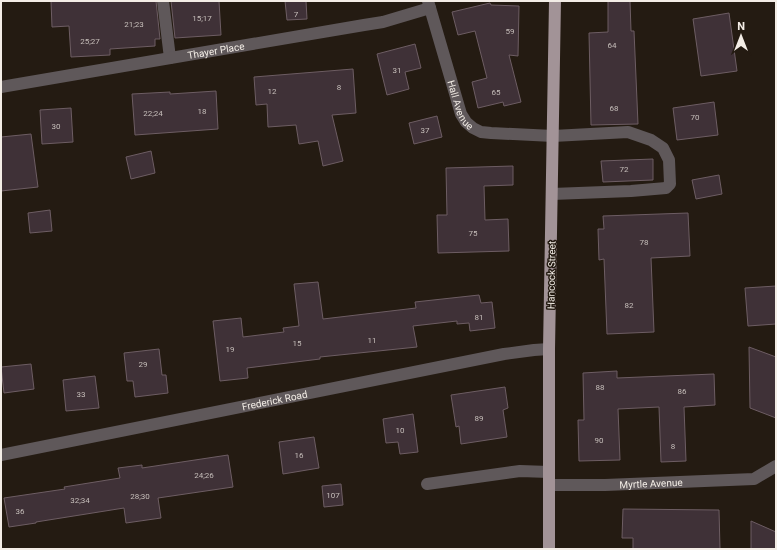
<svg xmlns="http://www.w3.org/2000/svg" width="777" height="550" font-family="Roboto,sans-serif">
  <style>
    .building { fill: #3f3137; stroke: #6d5d63 }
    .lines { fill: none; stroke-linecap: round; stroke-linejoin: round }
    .minor { stroke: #5f585a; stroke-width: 12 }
    .major { stroke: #a29397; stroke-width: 12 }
    .labels { text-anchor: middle; stroke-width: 3; stroke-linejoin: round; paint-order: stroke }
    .number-label { font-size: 8px; fill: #c6beba }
    .street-label { font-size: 10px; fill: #f3ede6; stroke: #241b12 }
  </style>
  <rect width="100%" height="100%" fill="#241b12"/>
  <path class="building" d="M51,1H156L160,39H155V46L110,49V55L71,57L69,26L52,27Z
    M171,1H219L221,35L175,38Z
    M285,1H306L307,19L287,20Z
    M608,1H630L631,31H634L638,124L591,125L589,33L608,32Z
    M490,3L491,5L519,6L518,56L509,55L521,102L504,106L503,102L478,108L472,82L487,78L475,31L458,35L452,12Z
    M729,13L737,71L701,76L693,19Z
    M415,44L421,68L405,72L409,89L387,95L377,54Z
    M353,69L356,113L332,115L343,161L323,166L318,141L299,144L296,125L268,127L267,104L256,105L254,77Z
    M216,91L218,129L135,135L132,94L170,92V94Z
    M714,102L718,135L677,140L673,108Z
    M71,108L73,142L42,144L40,110Z
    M437,116L442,137L414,144L409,123Z
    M31,134L38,187L1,191V137Z
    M151,151L155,173L131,179L126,157Z
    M653,159V180L603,182L601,161Z
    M513,166V185L484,186L485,220L508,219L509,251L438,253L437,215H447L446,168Z
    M719,175L722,194L696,199L692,180Z
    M50,210L52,231L30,233L28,213Z
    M688,213L690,256L651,258L654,332L607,334L604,259L599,260L598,229H604L603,216Z
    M318,282L323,319L416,308L415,302L479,295L481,303L492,302L495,328L470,331L469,323L457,324V321L413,326L417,347L320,357V359L247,368L248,378L220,381L213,321L241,318L243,337L284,332L283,328L299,326L294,284Z
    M776,286V324L748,326L745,288Z
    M749,347L776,357V418L750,408Z
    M159,349L162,375H166L168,393L135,397L133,381H127L124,353Z
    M31,364L34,389L4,393L1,367Z
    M617,371V378L714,374L715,405L684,407L686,461L661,462L659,407L618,409L620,460L579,461L578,420H584L583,373Z
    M95,376L99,408L66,411L63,380Z
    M505,387L508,408L503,410L507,437L461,444L459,426L456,427L451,395Z
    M413,414L418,452L400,454L398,442L386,443L383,419Z
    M314,437L319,468L283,474L279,442Z
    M228,455L233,487L158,498L161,518L126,523L124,508L36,522V523L9,527L4,498L65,489L64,487L120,478L118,468L142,465V468Z
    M341,484L343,505L324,507L322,486Z
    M623,509L719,510L720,549H633V538H622Z
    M751,521L776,532V549H751Z"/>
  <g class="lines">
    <g class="minor">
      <path d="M163,1L170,58"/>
      <path id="s1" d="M428,1L461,114L466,122L473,128L481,132L491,133L553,136L628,132L651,140L663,148L669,160L670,184L666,188L631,191L552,194"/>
      <path id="s2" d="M1,87L364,25L383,22L430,8"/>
      <path id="s3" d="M1,455L504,354L534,350L549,349"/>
      <path d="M427,484L520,471L549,472"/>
      <path id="s4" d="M549,485H605L754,479L776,466"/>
    </g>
    <path class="major" d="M549,549V349L555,1"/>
  </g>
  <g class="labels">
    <g class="number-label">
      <text x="296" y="17">7</text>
      <text x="202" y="21">15;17</text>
      <text x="134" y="27">21;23</text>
      <text x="510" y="34">59</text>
      <text x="90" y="44">25;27</text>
      <text x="612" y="48">64</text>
      <text x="397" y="73">31</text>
      <text x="339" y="90">8</text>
      <text x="272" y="94">12</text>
      <text x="496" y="95">65</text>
      <text x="614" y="111">68</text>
      <text x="202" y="114">18</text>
      <text x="153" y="116">22;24</text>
      <text x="695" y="120">70</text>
      <text x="56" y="129">30</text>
      <text x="425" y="133">37</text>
      <text x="624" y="172">72</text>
      <text x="473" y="236">75</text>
      <text x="644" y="245">78</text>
      <text x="629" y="308">82</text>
      <text x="479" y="320">81</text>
      <text x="372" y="343">11</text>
      <text x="297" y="346">15</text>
      <text x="230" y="352">19</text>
      <text x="143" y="367">29</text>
      <text x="600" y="390">88</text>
      <text x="682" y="394">86</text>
      <text x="81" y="397">33</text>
      <text x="479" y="421">89</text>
      <text x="400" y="433">10</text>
      <text x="599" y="443">90</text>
      <text x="673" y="449">8</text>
      <text x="299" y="458">16</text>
      <text x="204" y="478">24;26</text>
      <text x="333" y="498">107</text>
      <text x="140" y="499">28;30</text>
      <text x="80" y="503">32;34</text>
      <text x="20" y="514">36</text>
    </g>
    <g class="street-label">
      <text dy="4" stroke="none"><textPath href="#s2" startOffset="218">Thayer Place</textPath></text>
      <text dy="4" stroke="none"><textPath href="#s1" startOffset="109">Hall Avenue</textPath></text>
      <text transform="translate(551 275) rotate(-89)" y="4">Hancock Street</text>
      <text dy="4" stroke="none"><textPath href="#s3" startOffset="279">Frederick Road</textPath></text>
      <text dy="4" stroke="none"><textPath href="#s4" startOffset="102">Myrtle Avenue</textPath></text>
    </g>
  </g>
  <rect width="777" height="550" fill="none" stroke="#f3ede6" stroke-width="4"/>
  <g transform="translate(741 36)" stroke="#241b12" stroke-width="3" paint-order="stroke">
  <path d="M0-3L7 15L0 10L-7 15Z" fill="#f3ede6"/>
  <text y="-6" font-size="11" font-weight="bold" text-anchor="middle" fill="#f3ede6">N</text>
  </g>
</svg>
